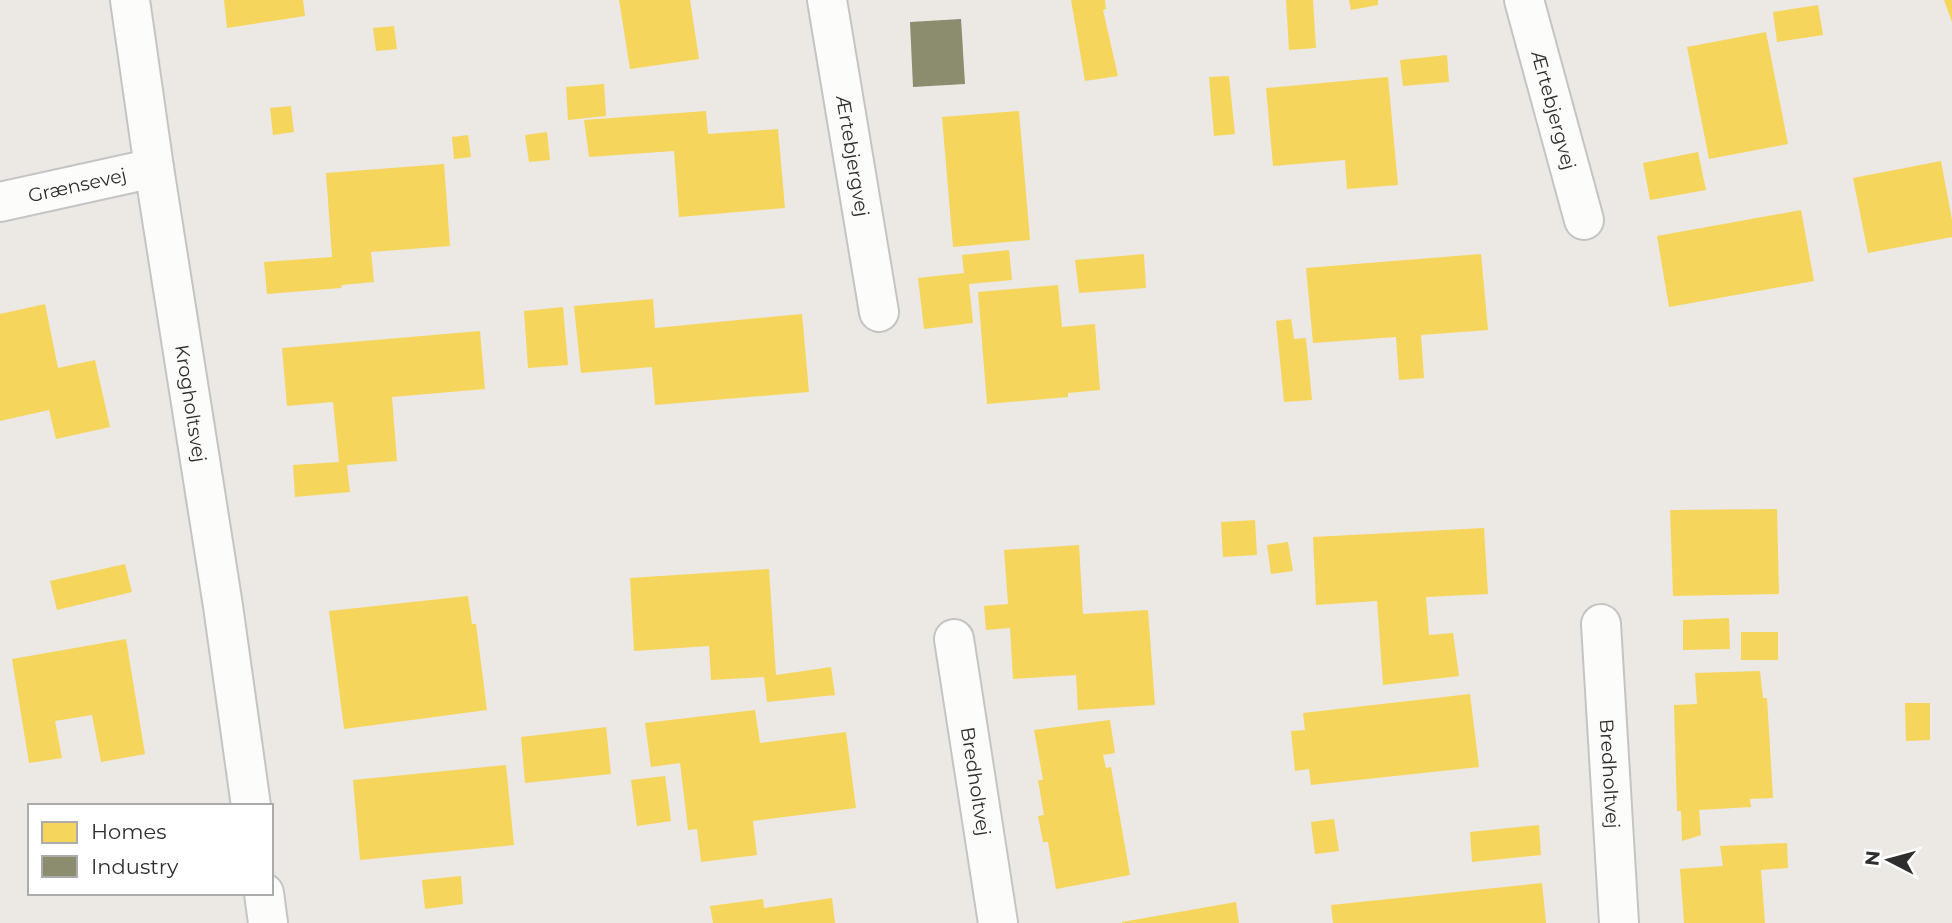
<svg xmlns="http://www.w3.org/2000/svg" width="1952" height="923" font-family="Montserrat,sans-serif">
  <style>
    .homes { fill: #f6d55c }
    .industry { fill: #8c8c6e }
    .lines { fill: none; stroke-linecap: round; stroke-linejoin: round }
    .street-casing { stroke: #c5c4c5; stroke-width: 42 }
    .street { stroke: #fcfcfb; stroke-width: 38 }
    .labels { text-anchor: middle; stroke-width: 7; stroke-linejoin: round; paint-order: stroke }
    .street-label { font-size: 19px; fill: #2e2e2e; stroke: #fff }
  </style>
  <rect width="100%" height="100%" fill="#ece8e4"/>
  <path class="homes" d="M224,0H303L305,16L227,28Z
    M619,0H690L699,59L630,69Z
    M1071,0H1105L1106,9L1103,10L1118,76L1085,81Z
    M1286,0H1313L1316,48L1289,50Z
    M1349,0H1378V5L1351,10Z
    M1944,0H1952V22Z
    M1818,5L1823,35L1777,42L1773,12Z
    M394,26L397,49L376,51L373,28Z
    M1766,32L1788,144L1709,159L1687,47Z
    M1447,55L1449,82L1403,86L1400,60Z
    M1229,76L1235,134L1214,136L1209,77Z
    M1388,77L1398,185L1347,189L1345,160L1273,166L1266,88Z
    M604,84L606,116L568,120L566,87Z
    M291,106L294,132L273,135L270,108Z
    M706,111L708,134L778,129L785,208L679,217L674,151L589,157L584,120Z
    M1019,111L1030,240L953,247L942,117Z
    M547,132L550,160L529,162L525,135Z
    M468,135L471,157L454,159L452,137Z
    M1698,152L1706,190L1650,200L1643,163Z
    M1941,161L1952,220V237L1868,253L1853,178Z
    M444,164L450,246L371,252L374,282L342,285L341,288L267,294L264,262L332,257L326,173Z
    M1801,210L1814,281L1669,307L1657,236Z
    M1009,250L1012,280L969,284L973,323L924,329L918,278L964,273L962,255Z
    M1144,254L1146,288L1079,293L1075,260Z
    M1481,254L1488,330L1421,335L1424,378L1399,380L1396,337L1313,343L1306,268Z
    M1058,285L1062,327L1095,324L1100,390L1068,393V397L987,404L978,292Z
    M653,299L655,328L802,314L809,392L655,405L652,367L581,373L574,306Z
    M45,304L58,368L95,360L110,427L56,439L49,410L0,421V314Z
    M563,307L568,365L528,368L524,311Z
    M1291,319L1294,339L1306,338L1312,400L1284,402L1276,321Z
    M480,331L485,389L392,397L397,461L347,465L350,492L295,497L293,465L339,462L333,402L287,406L282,348Z
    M1777,509L1779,594L1673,596L1670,510Z
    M1255,520L1257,555L1223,557L1221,522Z
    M1484,528L1488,594L1426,597L1429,635L1453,633L1459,676L1383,685L1377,601L1316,605L1313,537Z
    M1288,542L1293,571L1271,574L1267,545Z
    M1079,545L1083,614L1148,610L1155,705L1078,710L1076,675L1013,679L1010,628L986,630L984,606L1008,604L1004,550Z
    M125,564L132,592L57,610L50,581Z
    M769,569L776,675L831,667L835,695L767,702L764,677L711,680L709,646L634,651L630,578Z
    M468,596L472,624H476L487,710L344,729L329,611Z
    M1729,618L1730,649L1683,650V620Z
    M1741,632H1778V660H1741Z
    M126,639L145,754L101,762L92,715L55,721L62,758L29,763L12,659Z
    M1760,671L1763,698H1767L1773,798L1750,799L1751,807L1699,810L1701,835L1682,841L1681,811H1677L1674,705L1697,704L1695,673Z
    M1470,694L1479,767L1311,785L1309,769L1295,771L1291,731L1305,730L1303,713Z
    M1905,703H1930V740L1906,741Z
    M755,710L760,743L846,732L856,808L753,821L757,855L701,862L697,829L688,830L680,763L651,767L645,723Z
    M1110,720L1115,753L1103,755L1106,768L1111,767L1130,875L1056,889L1048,842H1043L1038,816L1044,815L1038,780H1043L1034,730Z
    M606,727L611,774L525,783L521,737Z
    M506,765L514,845L360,860L353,780Z
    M665,776L671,821L637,826L631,780Z
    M1334,819L1339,851L1315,854L1311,822Z
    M1539,825L1541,855L1472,862L1470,832Z
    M1787,843L1788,868L1761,870L1765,923H1684L1680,869L1723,866L1720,846Z
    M461,876L463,904L425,909L422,880Z
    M1542,883L1546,923H1333L1331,905Z
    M832,898L835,923H713L710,906L763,899L764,908Z
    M1236,902L1239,923H1122V922Z"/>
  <path class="industry" d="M961,19L965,84L913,87L910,22Z"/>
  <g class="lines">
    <g class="street-casing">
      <g id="street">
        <path id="s1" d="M130,0L154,168L223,606L251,806"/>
        <path id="s2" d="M827,0L879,312"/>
        <path id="s3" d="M1524,0L1584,220"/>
        <path id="s4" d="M0,202L154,168"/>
        <path id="s5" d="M1601,624L1619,923"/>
        <path id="s6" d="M954,639L998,923"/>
        <path d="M264,893L268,923"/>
      </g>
    </g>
    <use href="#street" class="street"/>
  </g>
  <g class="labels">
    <g class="street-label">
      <text dy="7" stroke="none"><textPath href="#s3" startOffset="114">Ærtebjergvej</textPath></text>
      <text dy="7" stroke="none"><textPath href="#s2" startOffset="158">Ærtebjergvej</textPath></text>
      <text dy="7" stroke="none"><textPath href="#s4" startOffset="79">Grænsevej</textPath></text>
      <text dy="7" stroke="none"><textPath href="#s1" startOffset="408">Krogholtsvej</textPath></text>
      <text dy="7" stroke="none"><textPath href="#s5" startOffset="150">Bredholtvej</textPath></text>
      <text dy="7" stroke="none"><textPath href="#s6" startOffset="144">Bredholtvej</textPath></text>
    </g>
  </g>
  <rect x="28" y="804" width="245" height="91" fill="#ffffff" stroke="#ababab" stroke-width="2"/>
  <rect x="42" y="822" width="35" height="21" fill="#f6d55c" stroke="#ababab" stroke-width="2"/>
  <text x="91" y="839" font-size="21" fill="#2e2e2e">Homes</text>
  <rect x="42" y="856" width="35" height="21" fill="#8c8c6e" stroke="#ababab" stroke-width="2"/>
  <text x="91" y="874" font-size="21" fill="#2e2e2e">Industry</text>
  <g transform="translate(1889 860) rotate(276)" stroke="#ffffff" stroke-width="5" paint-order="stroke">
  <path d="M0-5L12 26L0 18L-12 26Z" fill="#2e2e2e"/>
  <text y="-10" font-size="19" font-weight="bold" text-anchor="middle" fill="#2e2e2e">N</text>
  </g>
</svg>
